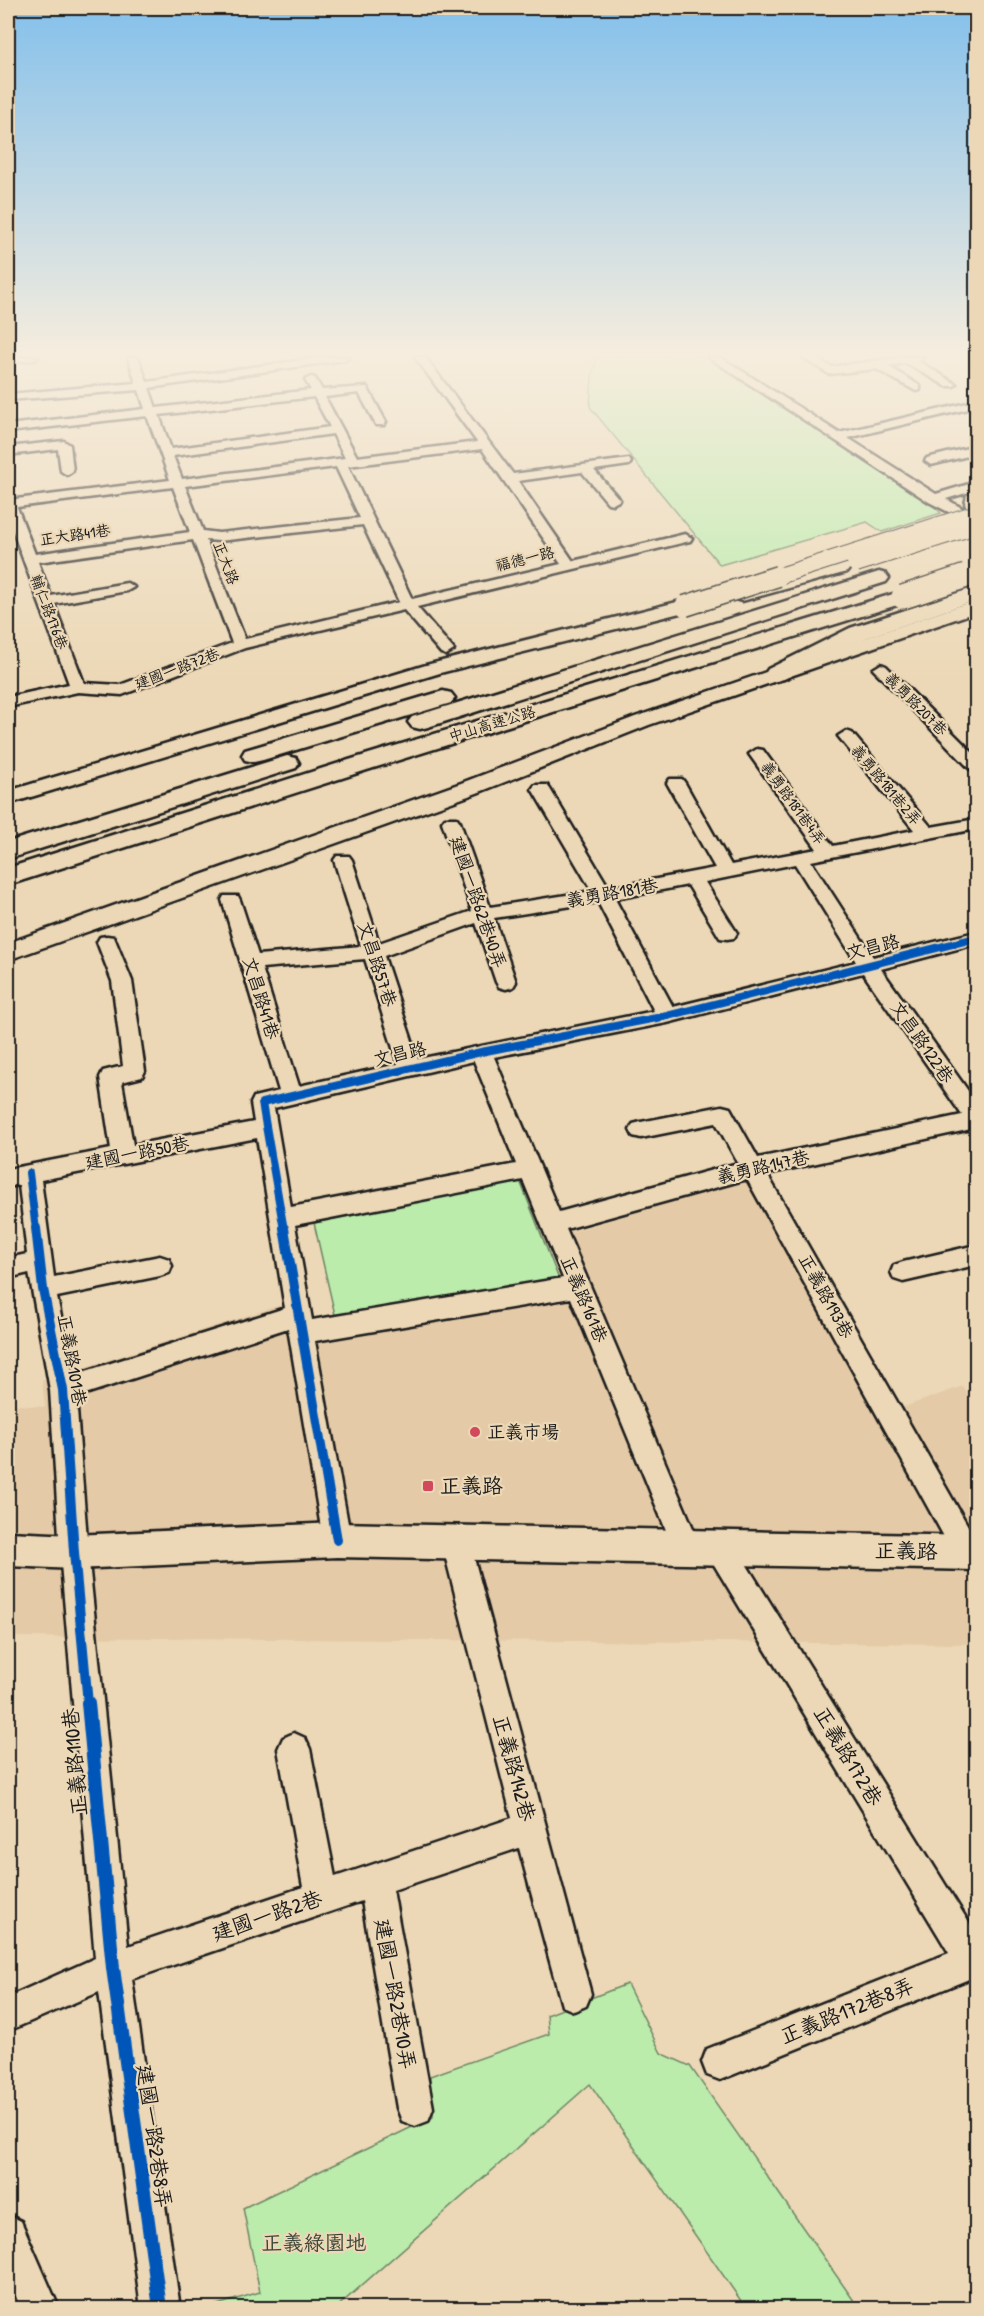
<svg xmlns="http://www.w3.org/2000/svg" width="984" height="2316" font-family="'Patrick Hand','LXGW WenKai TC',sans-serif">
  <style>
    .built { fill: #e4caa7 }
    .green { fill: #bbecac; stroke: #6c8464; stroke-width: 1.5 }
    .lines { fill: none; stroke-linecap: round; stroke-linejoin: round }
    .minor-casing { stroke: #1c1c1c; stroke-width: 5 }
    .tertiary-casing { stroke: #1c1c1c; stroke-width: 5 }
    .motorway-casing { stroke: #1c1c1c; stroke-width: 5 }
    .minor { fill: #ecd8b6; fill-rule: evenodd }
    .tertiary { fill: #ecd8b6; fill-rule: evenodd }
    .motorway { fill: #ecd8b6; fill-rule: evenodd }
    .tertiary-bridge-far1-casing { stroke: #1c1c1c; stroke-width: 18; stroke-linecap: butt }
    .tertiary-bridge-casing { stroke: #1c1c1c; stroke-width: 23; stroke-linecap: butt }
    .motorway-bridge-far1-casing { stroke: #1c1c1c; stroke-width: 20; stroke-linecap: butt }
    .motorway-bridge-casing { stroke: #1c1c1c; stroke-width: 26; stroke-linecap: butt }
    .tertiary-bridge-far1 { stroke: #ecd8b6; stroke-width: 16 }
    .tertiary-bridge { stroke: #ecd8b6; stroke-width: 20 }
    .motorway-bridge-far1 { stroke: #ecd8b6; stroke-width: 18 }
    .motorway-bridge { stroke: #ecd8b6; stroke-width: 23 }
    .cycleway-far2-casing { stroke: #ecd8b6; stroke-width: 12 }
    .cycleway-far1-casing { stroke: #ecd8b6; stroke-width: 14 }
    .cycleway-casing { stroke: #ecd8b6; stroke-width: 17 }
    .cycleway-far2 { stroke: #0057b8; stroke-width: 8 }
    .cycleway-far1 { stroke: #0057b8; stroke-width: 10 }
    .cycleway { stroke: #0057b8; stroke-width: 14 }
    .poi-dot { fill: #d1495b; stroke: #ecd8b6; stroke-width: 2 }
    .labels { text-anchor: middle; stroke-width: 4.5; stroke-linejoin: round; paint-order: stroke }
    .far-street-label { font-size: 15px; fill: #1c1c1c; stroke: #ecd8b6 }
    .street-label { font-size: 18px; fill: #1c1c1c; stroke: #ecd8b6 }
    .poi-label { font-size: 18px; fill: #1c1c1c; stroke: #ecd8b6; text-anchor: start }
    .near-poi-label { font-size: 21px; fill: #1c1c1c; stroke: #ecd8b6; text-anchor: start }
    .near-street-label { font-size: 21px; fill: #1c1c1c; stroke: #ecd8b6 }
    .near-park-label { font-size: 21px; fill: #3c4639; stroke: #ecd8b6 }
  </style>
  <rect width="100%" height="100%" fill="#ecd8b6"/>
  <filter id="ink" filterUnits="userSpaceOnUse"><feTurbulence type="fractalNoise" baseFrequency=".0167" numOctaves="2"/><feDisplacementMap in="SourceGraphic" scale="12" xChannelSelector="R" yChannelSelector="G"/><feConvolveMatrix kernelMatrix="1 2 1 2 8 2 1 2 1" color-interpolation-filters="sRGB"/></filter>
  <g filter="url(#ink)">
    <path class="built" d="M749,1180L876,1417L963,1386L976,1406V1644L8,1637V1404L45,1407L42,1381L281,1305L290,1343L595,1293L570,1232Z"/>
    <path class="green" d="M597,357H705L928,501L941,513L882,532L867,522L720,565L590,407L592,376Z
      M520,1181L560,1282L335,1315L314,1223Z
      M627,1984L661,2053L690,2066L859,2308H746L590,2084L336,2308H207L260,2292L243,2208L433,2117L430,2076L549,2034L547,2015Z"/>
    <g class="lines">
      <g class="minor-casing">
        <path id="minor" d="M8,357H39L34,360L8,362Z
          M128,357H138L147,382L324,357H350L345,360L149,388L156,408L311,390L305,380L311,377L315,378L322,390L367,387L386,422L384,425H376L359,393L325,397L357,457L477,442L415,357H425L513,474L629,459L631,462L629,465L594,470L620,500L613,504L608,503L582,472L518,481L573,561L685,534L692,538L690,541L417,607L454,650L446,655L441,653L404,610L245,648L122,695L78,692L8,707V697L69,684L8,518V500L170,480L147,416L8,432V425L145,409L139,390L8,400V394L136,383ZM314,397L330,427L171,449L159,415ZM333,434L345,458L182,479L173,456ZM482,449L561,564L412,599L348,466ZM336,467L360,518L219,533L203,531L185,486ZM173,487L190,532L35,554L17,507ZM363,525L399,602L245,639L206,540L219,541ZM193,540L232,643L120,685L84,683L54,604L127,591L134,587L127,583L51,596L38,562Z
          M708,357H720L839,433L976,401V407L848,438L936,494L976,482V490L946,499L976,516V526L929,502Z
          M802,357H814L831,367L903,357H924L918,361L956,384L954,386H946L906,363L888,366L920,386V390L916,391L876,369L829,374Z
          M64,441L70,445L73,471L67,475L61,471L58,449L8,455V447Z
          M976,446V454L931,465L925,461L927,458Z
          M881,664L886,666L976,756V770L970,769L876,672L873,669Z
          M846,731L852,733L931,827L976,819V829L811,861L873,957L976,932V944L881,969L976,1102V1128L767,1174L976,1540V1562L968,1566L958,1562L747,1179L566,1229L701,1547L697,1557L687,1561L677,1557L571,1298L315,1341L351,1540L347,1550L337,1554L327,1550L323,1540L288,1328L76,1397L88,1552L128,1946L303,1887L278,1749L283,1738L294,1733L305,1738L310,1749L335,1877L512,1818L442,1543L446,1533L456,1529L466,1533L470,1543L591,1994L586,2006L574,2011L562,2006L519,1848L393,1890L433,2108L428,2121L415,2126L402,2121L397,2108L362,1901L132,1979L180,2308H141L99,1992L8,2031V1997L95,1958L60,1552L50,1390L29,1273L8,1278V1258L27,1254L19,1185L8,1187V1169L111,1149L100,1077L103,1071L123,1066L112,981L97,942L100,937L107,936L114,937L132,981L145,1071L142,1077L122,1082L133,1145L254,1122L251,1103L254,1097L279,1091L222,900L224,896H238L240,900L258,955L361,946L334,860L337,856H349L352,860L379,943L472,911L442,822L445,818H457L460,822L490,907L592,891L532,789L535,785H547L550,789L609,888L715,868L667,783L670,779H682L685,783L731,865L817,849L749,754L757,749L763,750L833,846L914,830L838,736ZM795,864L856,962L673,1007L615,899L688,885L720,938L727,939L734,938L737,933L705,882ZM598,902L654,1011L418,1059L384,956L476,923L496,982L499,987L506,989L513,987L516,982L494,918ZM365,959L398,1064L299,1086L262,968ZM863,973L962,1115L758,1158L730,1108L722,1106L641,1122L633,1124L630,1130L633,1136L641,1138L716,1123L738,1163L559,1212L494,1057L667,1023ZM474,1061L516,1164L291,1207L274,1108ZM257,1138L285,1308L73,1375L57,1297L160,1276L169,1273L172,1266L169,1259L160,1256L54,1277L41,1180ZM523,1180L563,1278L312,1320L295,1225Z
          M976,1245V1265L903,1282L894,1279L891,1272L894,1265L903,1262Z
          M720,1534L730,1538L976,1934V1982L969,1979L720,2080L707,2075L702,2062L707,2049L949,1953L710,1558L706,1548L710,1538Z
          M8,2215L21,2221L59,2308H21L8,2278Z"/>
      </g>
      <g class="tertiary-casing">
        <path id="tertiary" d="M976,492V513L970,512L965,504L967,495Z
          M685,600L692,602L694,606L692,610L440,673L8,804V791L426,665Z
          M976,600V612L649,725L477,793L8,960V943L461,783L635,717Z
          M337,1523L976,1536V1570L337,1557L74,1569L8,1566V1532L74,1535Z"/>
      </g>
      <g class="motorway-casing">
        <path id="motorway" d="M840,562L847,564L850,568L847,572L742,601L735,599L731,595L735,591Z
          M879,572L886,574L889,578L886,582L428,727L420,729L412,727L408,722L412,717Z
          M976,587V600L866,638L784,679L776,681L768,679L765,674L768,669L850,628Z
          M903,591L910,593L914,597L910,601L367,770L8,885V868L349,760Z
          M443,691L451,693L455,698L451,703L263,760L254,762L245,760L242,755L245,750Z
          M287,756L296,758L299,763L296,768L8,859V842Z"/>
      </g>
      <use href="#minor" class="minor"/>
      <use href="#tertiary" class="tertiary"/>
      <use href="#motorway" class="motorway"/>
      <g class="tertiary-bridge-far1-casing">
        <path id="tertiary-bridge-far1" d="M773,578L976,513"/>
      </g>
      <g class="tertiary-bridge-casing">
        <path id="tertiary-bridge" d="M685,606L778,576"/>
      </g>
      <g class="motorway-bridge-far1-casing">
        <path id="motorway-bridge-far1" d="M856,563L976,525
          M961,578L976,573"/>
      </g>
      <g class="motorway-bridge-casing">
        <path id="motorway-bridge" d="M903,597L966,576"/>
      </g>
      <use href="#tertiary-bridge-far1" class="tertiary-bridge-far1"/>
      <use href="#tertiary-bridge" class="tertiary-bridge"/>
      <use href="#motorway-bridge-far1" class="motorway-bridge-far1"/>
      <use href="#motorway-bridge" class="motorway-bridge"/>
      <g class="cycleway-far2-casing">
        <path id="cycleway-far2" d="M29,1173L36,1230
          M284,1230L262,1103L481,1052L667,1016L976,938"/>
      </g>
      <g class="cycleway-far1-casing">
        <path id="cycleway-far1" d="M36,1228L43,1289L63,1390L74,1552L88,1704
          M284,1228L337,1540"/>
      </g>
      <g class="cycleway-casing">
        <path id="cycleway" d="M88,1703L113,1968L160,2308"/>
      </g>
      <use href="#cycleway-far2" class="cycleway-far2"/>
      <use href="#cycleway-far1" class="cycleway-far1"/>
      <use href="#cycleway" class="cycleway"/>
    </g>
  </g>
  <linearGradient id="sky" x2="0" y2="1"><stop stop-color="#84c0eb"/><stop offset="0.52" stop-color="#f6edde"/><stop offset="1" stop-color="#f6edde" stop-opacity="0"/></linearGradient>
  <rect width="984" height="681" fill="url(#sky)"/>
  <g class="poi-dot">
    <circle cx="475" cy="1432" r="6"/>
    <rect x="422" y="1480" width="12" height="12" rx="3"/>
  </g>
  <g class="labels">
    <g class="far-street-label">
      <text transform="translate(75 535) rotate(-8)" y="5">正大路41巷</text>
      <text transform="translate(525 559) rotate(-14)" y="5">福德一路</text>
      <text transform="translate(226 563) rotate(69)" y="5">正大路</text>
      <text transform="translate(49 612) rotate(69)" y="5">輔仁路176巷</text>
      <text transform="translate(177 669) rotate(-21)" y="5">建國一路72巷</text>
      <text transform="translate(916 704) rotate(45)" y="5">義勇路207巷</text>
      <text transform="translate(492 724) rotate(-17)" y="5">中山高速公路</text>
      <text transform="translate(886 785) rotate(50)" y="5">義勇路181巷2弄</text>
      <text transform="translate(793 803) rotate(54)" y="5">義勇路181巷4弄</text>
    </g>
    <g class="street-label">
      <text transform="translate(612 893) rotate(-10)" y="6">義勇路181巷</text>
      <text transform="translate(478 902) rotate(71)" y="6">建國一路62巷40弄</text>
      <text transform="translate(873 947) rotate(-14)" y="6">文昌路</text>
      <text transform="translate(377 964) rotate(72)" y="6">文昌路57巷</text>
      <text transform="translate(261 998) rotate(73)" y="6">文昌路41巷</text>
      <text transform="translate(922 1042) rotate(55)" y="6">文昌路122巷</text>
      <text transform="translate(400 1054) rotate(-13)" y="6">文昌路</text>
      <text transform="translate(137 1153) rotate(-11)" y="6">建國一路50巷</text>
      <text transform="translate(763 1167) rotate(-13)" y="6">義勇路147巷</text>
      <text transform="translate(826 1296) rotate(61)" y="6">正義路193巷</text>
      <text transform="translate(584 1299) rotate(67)" y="6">正義路161巷</text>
      <text transform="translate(72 1360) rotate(80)" y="6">正義路101巷</text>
    </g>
    <g class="poi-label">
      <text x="487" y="1438">正義市場</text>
    </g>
    <g class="near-poi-label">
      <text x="440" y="1493">正義路</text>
    </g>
    <g class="near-street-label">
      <text transform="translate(906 1551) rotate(1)" y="7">正義路</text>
      <text transform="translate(848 1756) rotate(59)" y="7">正義路172巷</text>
      <text transform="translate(75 1762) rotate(-95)" y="7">正義路110巷</text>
      <text transform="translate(514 1768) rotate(75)" y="7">正義路142巷</text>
      <text transform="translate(267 1916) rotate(-19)" y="7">建國一路2巷</text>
      <text transform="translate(395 1994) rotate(80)" y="7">建國一路2巷10弄</text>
      <text transform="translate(847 2011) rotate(-22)" y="7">正義路172巷8弄</text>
      <text transform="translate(154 2136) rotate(82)" y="7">建國一路2巷8弄</text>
    </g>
    <g class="near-park-label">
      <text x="314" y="2250">正義綠園地</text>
    </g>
  </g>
  <rect width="984" height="2316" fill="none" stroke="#ecd8b6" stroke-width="30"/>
  <rect x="15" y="15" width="954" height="2286" fill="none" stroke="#1c1c1c" stroke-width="2" filter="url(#ink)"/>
</svg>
